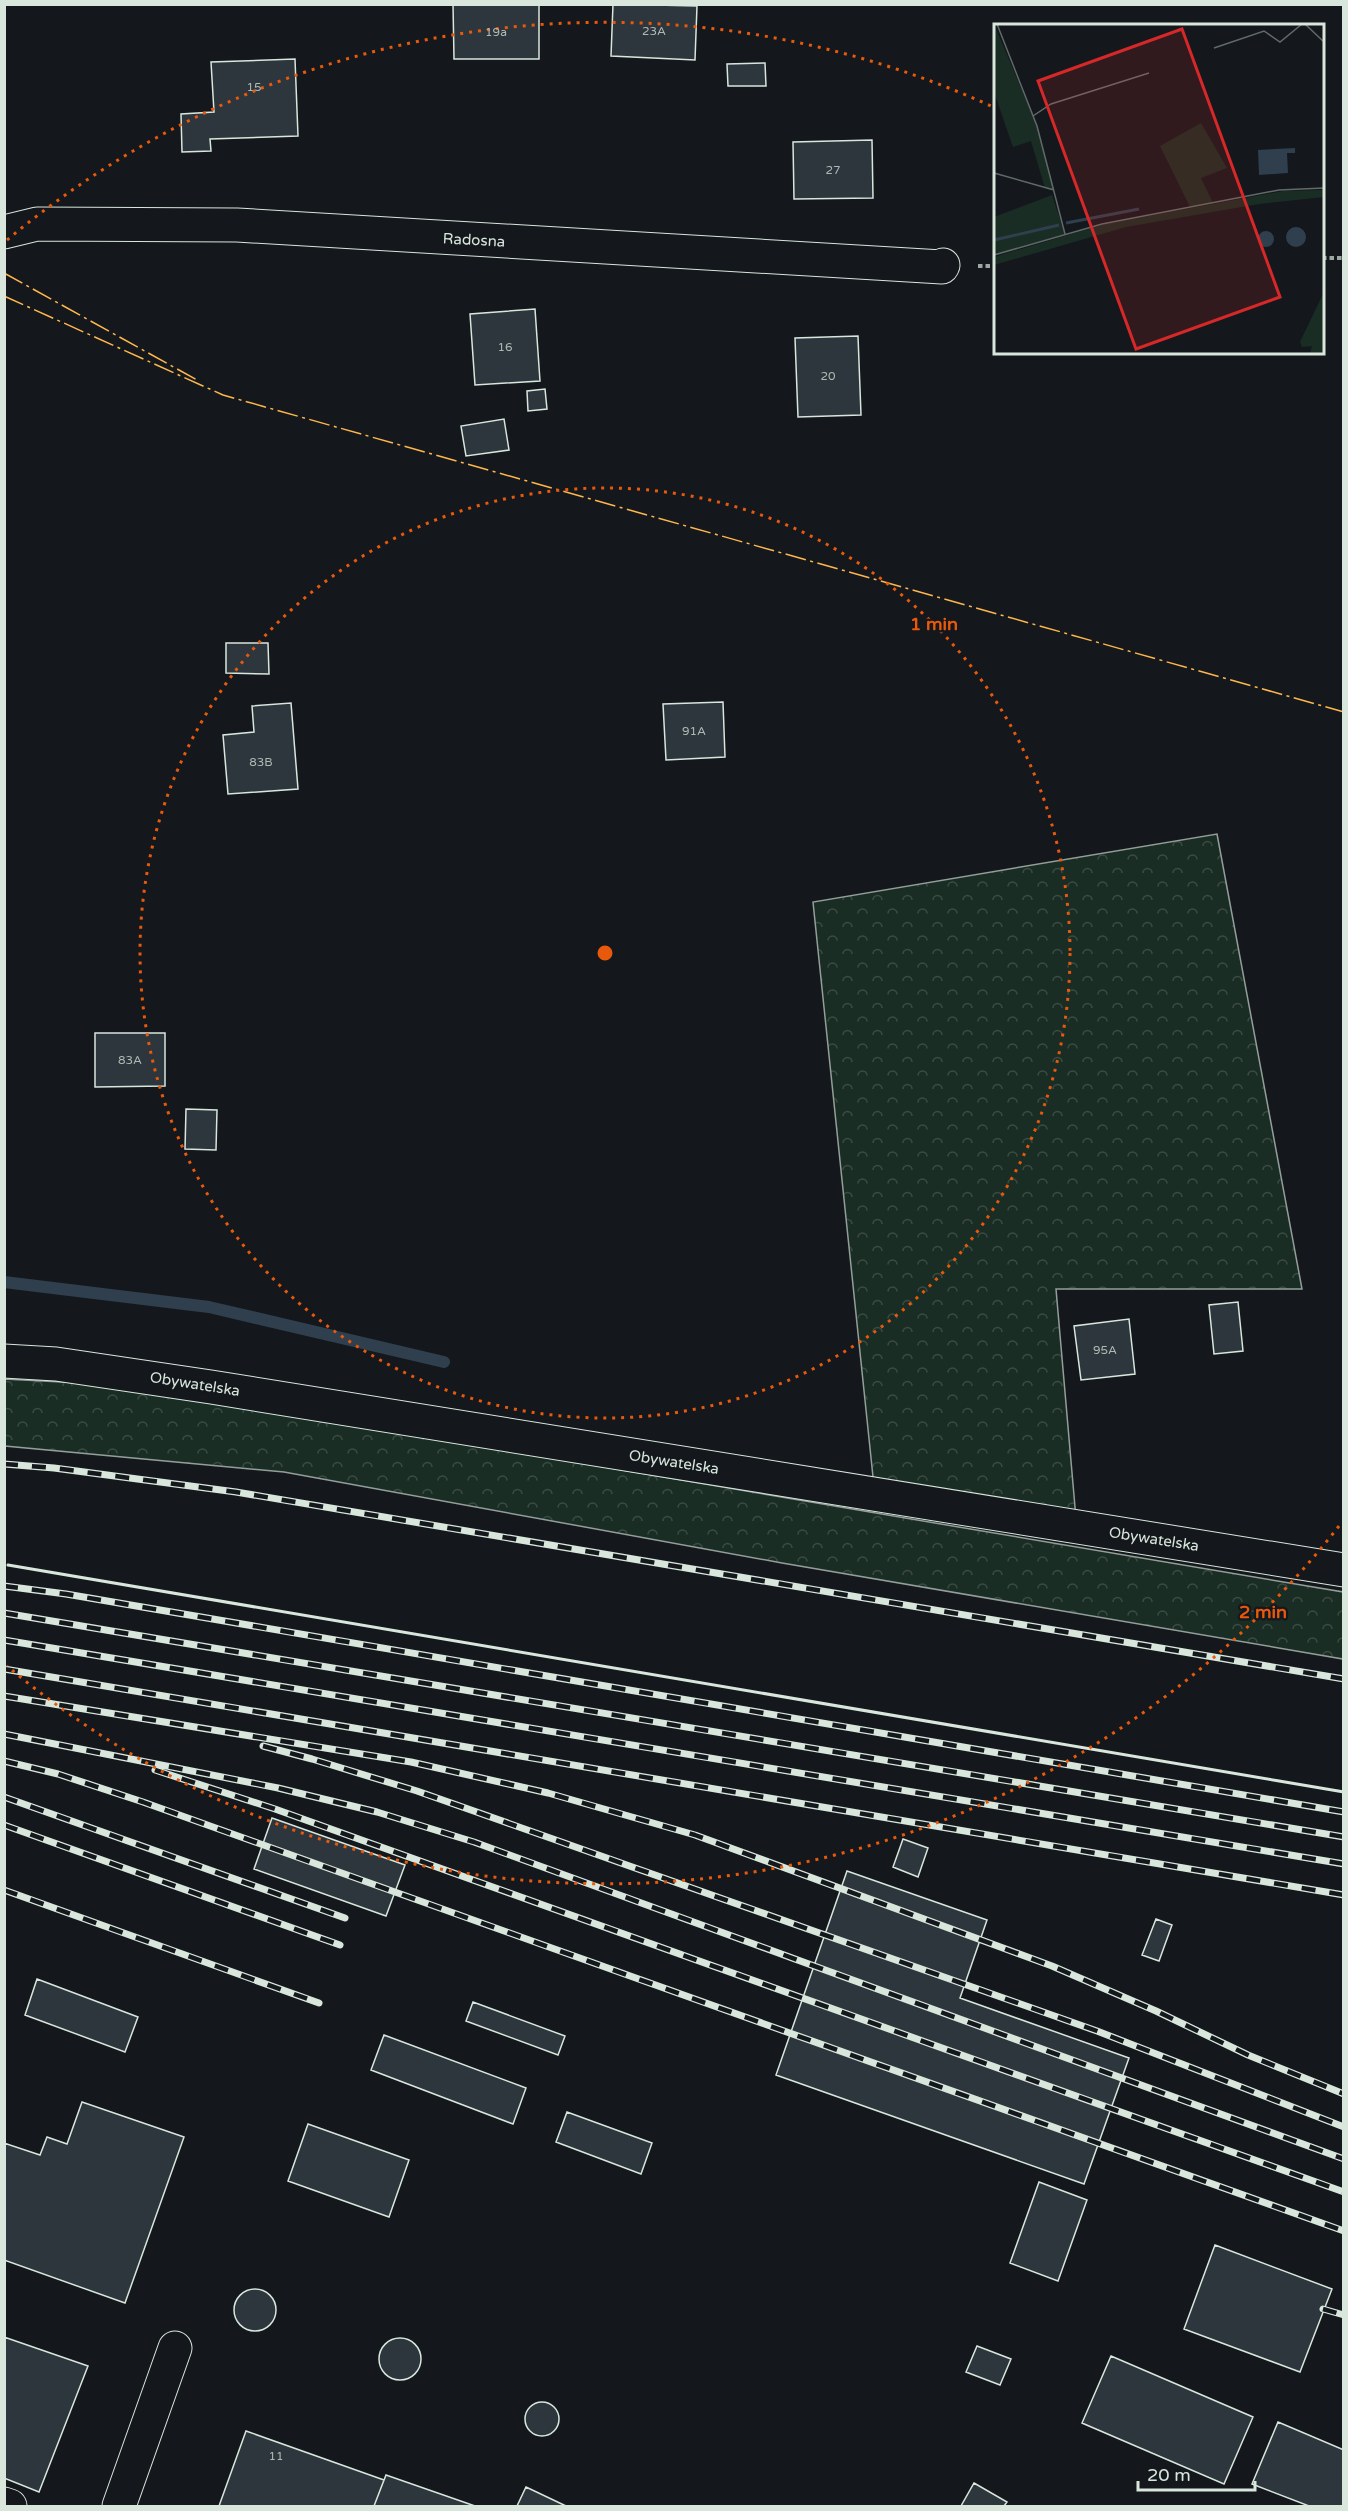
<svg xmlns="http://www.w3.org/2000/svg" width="1348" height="2511" font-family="'Varela Round',sans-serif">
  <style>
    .forest { fill: url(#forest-crowns); stroke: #939e99; stroke-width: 1.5 }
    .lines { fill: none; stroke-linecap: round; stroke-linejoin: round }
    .stream { stroke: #2f3f4d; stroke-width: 12 }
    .building { fill: #2c363c; stroke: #d8e6dc; stroke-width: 1.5 }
    .minor-casing { stroke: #d8e6dc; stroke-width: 35 }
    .path { stroke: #9da8a2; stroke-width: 4; stroke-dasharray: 4.5 3; stroke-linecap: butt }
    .minor { stroke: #14181c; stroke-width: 33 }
    .rail-casing { stroke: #d8e6dc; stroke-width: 7 }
    .rail { stroke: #14181c; stroke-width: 4.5; stroke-dasharray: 14; stroke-linecap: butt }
    .wall { stroke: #d8e6dc; stroke-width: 3 }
    .power { stroke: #ffb74d; stroke-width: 1.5; stroke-dasharray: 21 4.5 3 4.5; stroke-linecap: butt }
    .ring { fill: none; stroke: #e8590c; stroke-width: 3; stroke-dasharray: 3 6 }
    .labels { text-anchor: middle; stroke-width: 4.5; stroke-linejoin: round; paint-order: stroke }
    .number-label { font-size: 12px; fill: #adbab4 }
    .street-label { font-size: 15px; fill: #d8e6dc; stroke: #14181c }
    .inset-river { fill: none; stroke: #2f3f4d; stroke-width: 3 }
    .inset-road { fill: none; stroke: #626a69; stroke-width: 1.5 }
    .view { fill: #d62828; fill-opacity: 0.15; stroke: #d62828; stroke-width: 3 }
    .inset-edge { fill: none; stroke: #d8e6dc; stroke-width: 3 }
    .centre { fill: #e8590c; stroke: #14181c; stroke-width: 3 }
    .ring-label { font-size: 18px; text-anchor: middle; font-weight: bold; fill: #e8590c; stroke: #14181c; stroke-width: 4.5; stroke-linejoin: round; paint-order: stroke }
  </style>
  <defs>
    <pattern id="forest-crowns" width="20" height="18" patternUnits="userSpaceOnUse" patternTransform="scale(1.5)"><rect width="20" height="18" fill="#1a2d24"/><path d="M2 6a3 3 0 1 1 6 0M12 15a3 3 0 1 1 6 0" fill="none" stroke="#3b4b43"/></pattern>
  </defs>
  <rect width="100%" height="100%" fill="#14181c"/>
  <path class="forest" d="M1217,834L1302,1289H1056L1077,1530L875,1496L813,902Z
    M4,1379L119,1385L1343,1592V1659L782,1563L284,1472L5,1446Z"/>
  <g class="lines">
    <path class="stream" d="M4,1282L209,1307L444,1362"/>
  </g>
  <path class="building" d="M453,4H539V59H454Z
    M613,4L697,6L695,60L611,56Z
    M295,59L298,136L210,139L211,151L182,152L181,114L214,112L211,62Z
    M765,63L766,86H728L727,64Z
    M872,140L873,198L794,199L793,142Z
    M535,309L540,381L475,385L470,314Z
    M858,336L861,415L798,417L795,338Z
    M545,389L547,409L528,411L527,391Z
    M504,419L509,450L466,456L461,426Z
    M226,643H268L269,674L226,673Z
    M723,702L725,757L666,760L663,704Z
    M291,703L298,789L228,794L223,735L254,732L252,706Z
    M95,1033H165V1086L95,1087Z
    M186,1109L217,1110L216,1150L185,1149Z
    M1238,1302L1243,1351L1214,1354L1209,1305Z
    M1129,1319L1135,1374L1081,1380L1074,1326Z
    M272,1818L405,1865L386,1916L254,1869Z
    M903,1839L928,1848L918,1877L893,1867Z
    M847,1871L987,1920L960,1998L1129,2058L1084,2184L776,2075Z
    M1156,1919L1172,1925L1159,1961L1142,1955Z
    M37,1979L138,2017L125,2052L25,2015Z
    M473,2002L565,2036L558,2055L466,2021Z
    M384,2035L526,2088L513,2124L371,2070Z
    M82,2102L184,2137L125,2303L4,2260V2143L40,2155L47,2137L67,2144Z
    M567,2112L652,2143L641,2174L556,2142Z
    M308,2124L409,2160L389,2217L288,2181Z
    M1039,2182L1087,2200L1058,2281L1010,2263Z
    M1215,2245L1332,2289L1300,2372L1184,2329Z
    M234 2310a21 21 0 1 1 42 0a21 21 0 1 1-42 0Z
    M4,2337L88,2366L39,2492L4,2478Z
    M379 2359a21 21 0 1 1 42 0a21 21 0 1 1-42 0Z
    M977,2346L1011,2359L1000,2385L966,2372Z
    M1111,2356L1253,2417L1224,2484L1082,2423Z
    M525 2419a17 17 0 1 1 34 0a17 17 0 1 1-34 0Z
    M1278,2422L1344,2450V2506H1309L1252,2484Z
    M246,2431L384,2480L374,2506H219Z
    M386,2475L475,2506H374Z
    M974,2483L1007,2502L1004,2506H961Z
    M526,2487L566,2506H517Z"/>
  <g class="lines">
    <g class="minor-casing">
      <path id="minor" d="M4,232L37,224L237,225L942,267L943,265
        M4,1361L56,1364L211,1387L1344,1570
        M4,2504L10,2506
        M119,2506L175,2348"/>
    </g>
    <path class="path" d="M1322,258H1344
      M978,266H996"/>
    <use href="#minor" class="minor"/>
    <g class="rail-casing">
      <path id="rail" d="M4,1464L54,1468L236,1492L1344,1679
        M4,1586L66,1594L1344,1812
        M4,1613L1344,1837
        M4,1640L1344,1864
        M4,1669L1344,1895
        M4,1696L411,1762L548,1793L695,1835L1052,1966L1156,2011L1248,2055L1344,2094
        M4,1734L278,1788L377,1812L474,1842L1344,2159
        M263,1746L312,1759L417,1791L1097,2031L1344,2127
        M4,1761L58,1774L143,1802L1344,2231
        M155,1770L275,1809L1344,2192
        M4,1797L345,1918
        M4,1825L340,1945
        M4,1890L319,2003
        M1323,2309L1344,2315"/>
    </g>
    <use href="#rail" class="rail"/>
    <path class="wall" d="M8,1565L1344,1792"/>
    <path class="power" d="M4,273L197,380
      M4,296L223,395L1344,712"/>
  </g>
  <g class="ring">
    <circle cx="605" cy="953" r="465"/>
    <path d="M1339 1526A931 931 0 0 1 7 1666M7 240A931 931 0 0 1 991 106"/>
  </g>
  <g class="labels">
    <g class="number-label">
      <text x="654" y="35">23A</text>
      <text x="496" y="36">19a</text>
      <text x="254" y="91">15</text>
      <text x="833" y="174">27</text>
      <text x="505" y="351">16</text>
      <text x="828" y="380">20</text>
      <text x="694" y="735">91A</text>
      <text x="261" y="766">83B</text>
      <text x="130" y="1064">83A</text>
      <text x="1105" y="1354">95A</text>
      <text x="276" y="2460">11</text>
    </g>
    <g class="street-label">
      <text transform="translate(474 240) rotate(3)" y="5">Radosna</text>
      <text transform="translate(195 1384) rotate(9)" y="5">Obywatelska</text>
      <text transform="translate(674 1462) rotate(9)" y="5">Obywatelska</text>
      <text transform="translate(1154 1539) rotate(9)" y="5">Obywatelska</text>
    </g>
  </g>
  <g transform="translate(994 24)">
    <rect width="330" height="330" fill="#14181c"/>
    <path d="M0,0L43,102L60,166L51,164L37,117L19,123L0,68ZM330,268V330H316L318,322L308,323L306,318Z" fill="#1a2d24"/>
    <path d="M207,99L233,144L207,154L219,179L196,183L166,122ZM330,166V173L265,180L132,203L0,241V233L111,200L289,167ZM58,171L71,210L0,231V193Z" fill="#1a2d24"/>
    <path d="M301,124V129H293L294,149L265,151L264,126ZM292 213a10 10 0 1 1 20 0a10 10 0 1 1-20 0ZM264 215a8 8 0 1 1 16 0a8 8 0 1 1-16 0Z" fill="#2f3f4d"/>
    <path class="inset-river" d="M72,199L145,185M0,216L65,201"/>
    <path class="inset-road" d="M3,0L43,102L71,210M311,0L330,18M220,24L270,7L286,18L308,0M39,92L57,80L155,49M0,149L60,166M0,231L108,200L285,166L330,164"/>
    <path class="view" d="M188,5L286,273L142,325L44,57Z"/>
    <rect width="330" height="330" class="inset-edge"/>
  </g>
  <circle cx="605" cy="953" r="9" class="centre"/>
  <g class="ring-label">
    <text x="934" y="630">1 min</text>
    <text x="1263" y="1618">2 min</text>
  </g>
  <rect width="1348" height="2511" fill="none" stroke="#d8e6dc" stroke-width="12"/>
  <path d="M1138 2481v9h117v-9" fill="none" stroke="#d8e6dc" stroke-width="3"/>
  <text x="1147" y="2481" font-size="18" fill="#d8e6dc" stroke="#14181c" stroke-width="4.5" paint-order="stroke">20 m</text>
</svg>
